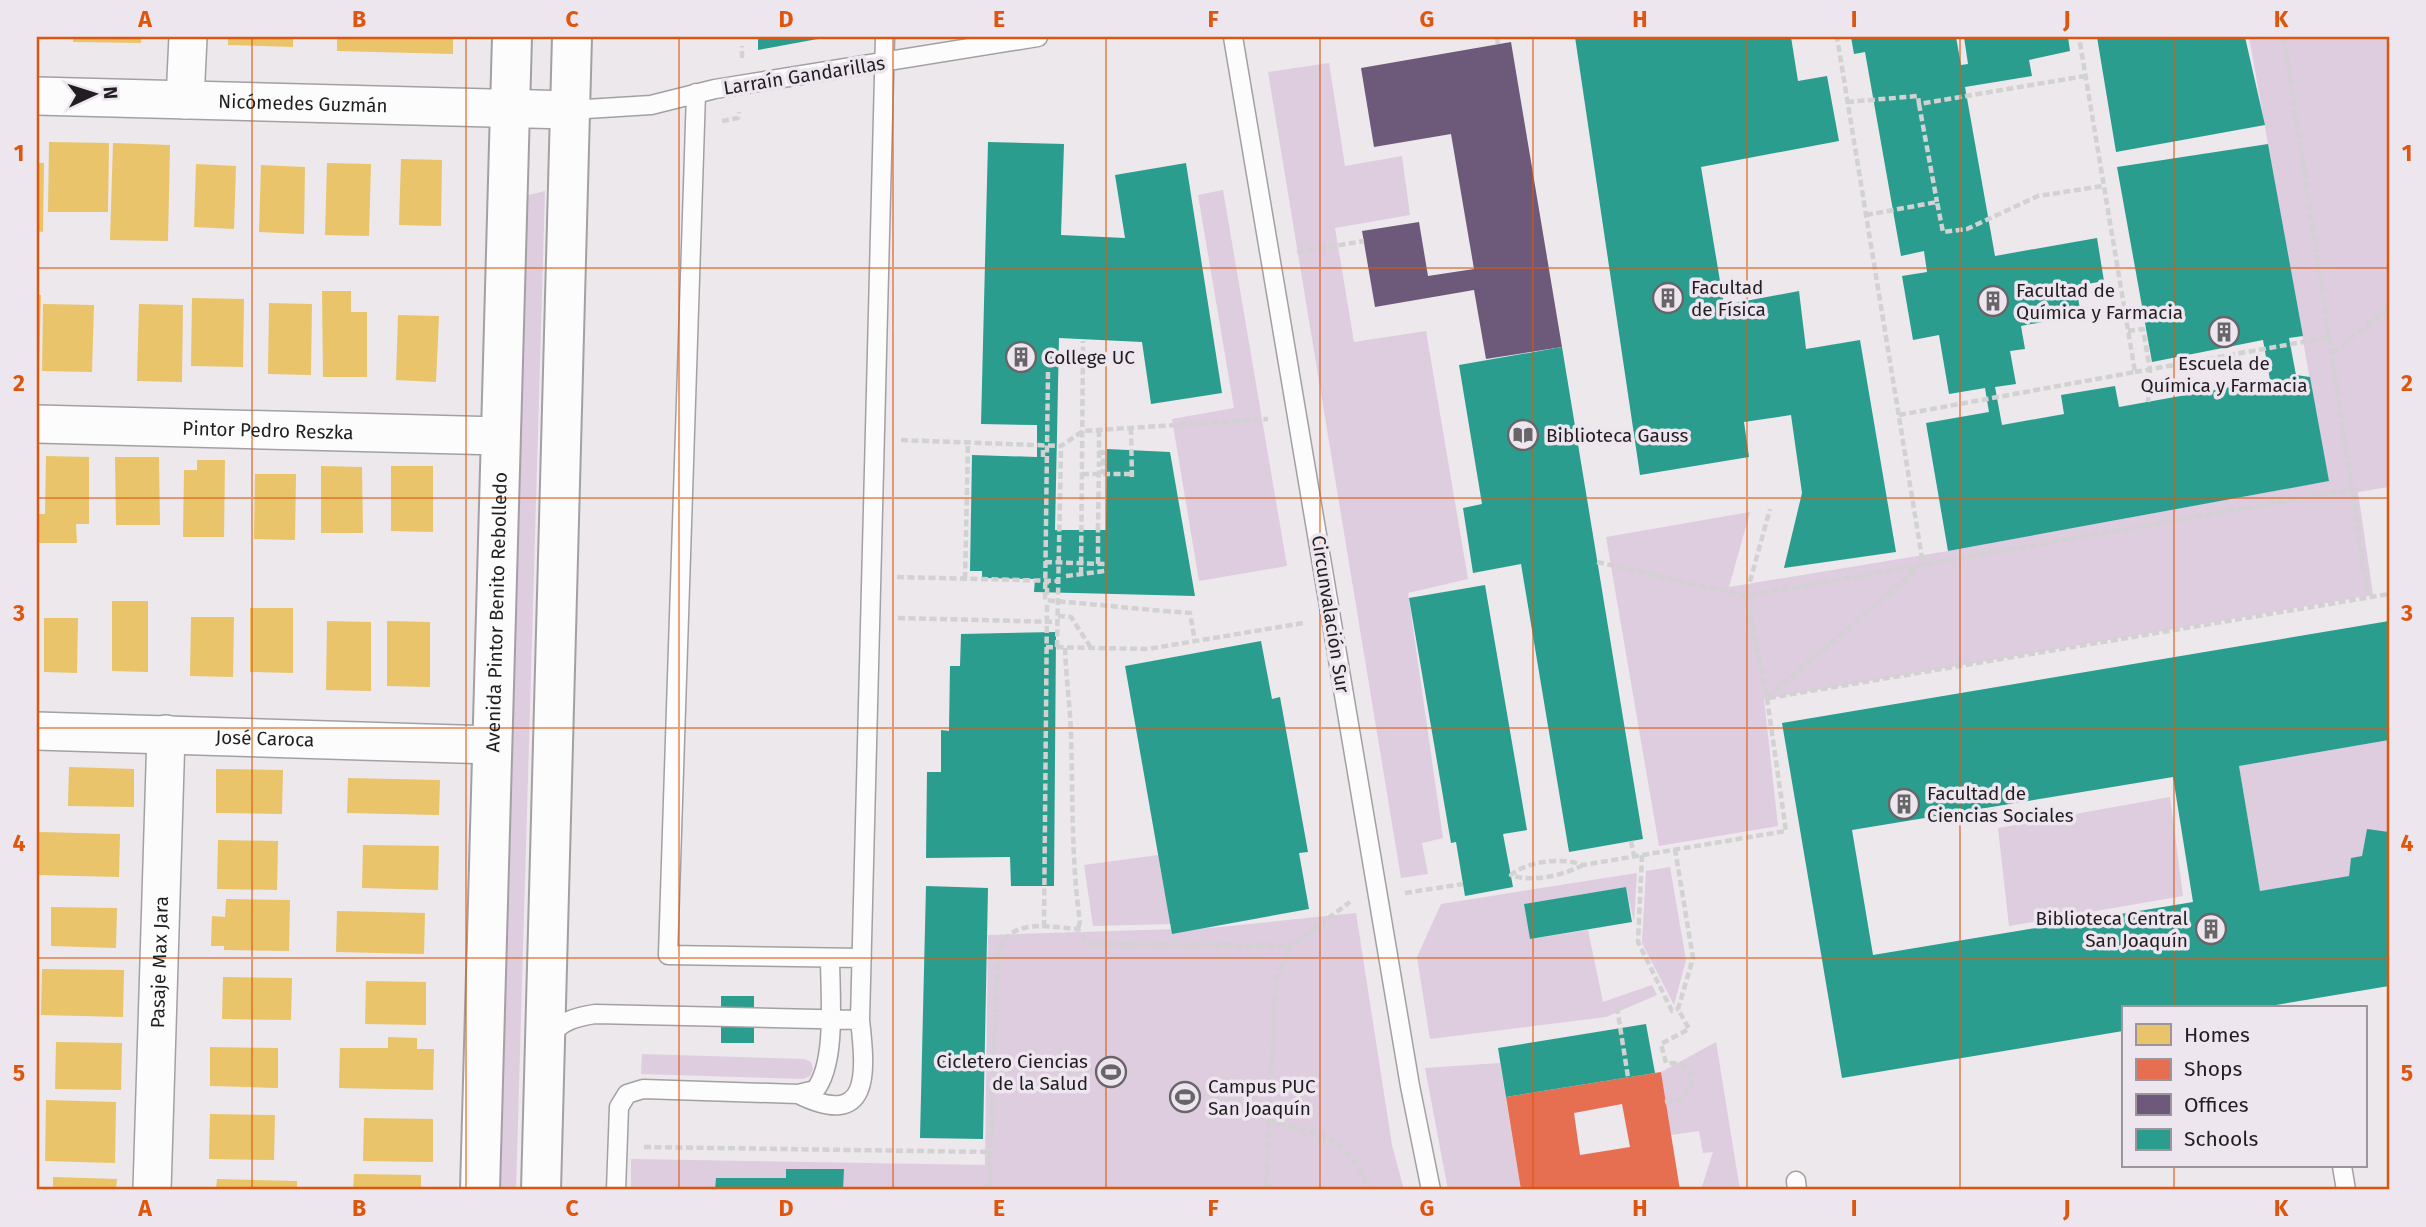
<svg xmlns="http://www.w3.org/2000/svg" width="2426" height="1227" font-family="'Fira Sans',sans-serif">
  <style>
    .green { fill: #deccdf }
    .homes { fill: #e9c46a }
    .shops { fill: #e76f51; fill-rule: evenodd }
    .offices { fill: #6d597a }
    .schools { fill: #2a9d8f; fill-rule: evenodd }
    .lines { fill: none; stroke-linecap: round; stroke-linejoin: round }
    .lane-casing { stroke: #a3a0a4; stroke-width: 21 }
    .street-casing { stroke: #a3a0a4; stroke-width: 40 }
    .secondary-casing { stroke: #a3a0a4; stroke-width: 42 }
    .path { stroke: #d2d2d2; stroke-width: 4.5; stroke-dasharray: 7 3.5; stroke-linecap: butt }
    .lane { stroke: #fcfcfc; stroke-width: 18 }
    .street { stroke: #fcfcfc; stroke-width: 37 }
    .secondary { stroke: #fcfcfc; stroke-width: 38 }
    .path-bridge { stroke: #d2d2d2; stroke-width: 4.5; stroke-dasharray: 7 3.5; stroke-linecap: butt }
    .grid { fill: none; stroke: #de560d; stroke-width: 2; stroke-opacity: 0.55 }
    .labels { text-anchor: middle; stroke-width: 7; stroke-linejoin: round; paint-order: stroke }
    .street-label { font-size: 19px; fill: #211e21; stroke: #eee6ee }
    .poi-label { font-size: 19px; fill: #211e21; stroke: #eee6ee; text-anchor: start }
    .neatline { fill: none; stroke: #de560d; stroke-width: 2.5 }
    .grid-label { font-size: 23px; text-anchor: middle; font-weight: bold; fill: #de560d }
  </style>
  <rect width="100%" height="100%" fill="#ece8ec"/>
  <path class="green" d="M2249,37H2389V487L2358,492L2373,595L1764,699L1778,826L1659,846L1606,537L1750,512L1729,587L1948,551L2328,481Z
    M1329,63L1345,166L1402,156L1410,215L1335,228L1354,342L1426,331L1468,579L1408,593L1443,838L1422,843L1428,874L1401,878L1268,72Z
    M1223,190L1287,566L1199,581L1172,419L1234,408L1198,195Z
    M545,191L516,1190H498L525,196Z
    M2389,740V832L2367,830L2362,856L2351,858L2349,876L2260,891L2239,766Z
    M2170,797L2183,896L2009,926L1998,828Z
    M1158,855L1172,924L1093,926L1084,865Z
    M1670,867L1686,960L1674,1005L1642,943L1646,871Z
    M1637,873L1634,922L1626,887L1524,904L1531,939L1588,930L1603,1002L1652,985L1657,995L1606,1017L1430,1039L1417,957L1441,904Z
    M1356,913L1392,1145L1404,1190H631V1159L985,1165L988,935L1210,928Z
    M1716,1042L1740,1190H1701L1713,1152L1703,1153L1699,1131L1671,1135L1661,1072Z
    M642,1054L804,1059L811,1062L813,1069L810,1076L803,1079L641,1074Z
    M1500,1063L1521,1190H1448L1425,1068Z"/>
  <path class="homes" d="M73,37H141V43L73,42Z
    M228,37H293V47L228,45Z
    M337,37H453V54L337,51Z
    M49,142L109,143L108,212H48Z
    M113,143L170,145L168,241L110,240Z
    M401,159L442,160L441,226L399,225Z
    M37,163H44L43,232L37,231Z
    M327,163L371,164L369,236L325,235Z
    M196,164L236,166L234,229L194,227Z
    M261,165L305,167L304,234L259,232Z
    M322,291H351V312H367V377H323Z
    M37,295H41L39,367H37Z
    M192,298L244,299L243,367L191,366Z
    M269,303L312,304L311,375L268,374Z
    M43,304L94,305L92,372L42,371Z
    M139,304L183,305L182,382L137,381Z
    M398,315L439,316L436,382L396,380Z
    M46,456L89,457V524H76L77,543H37V514H45Z
    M115,457H159L160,525H116Z
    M197,460H225L224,537H183L184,470H197Z
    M321,466L362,467L363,533H321Z
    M391,466H433V532L391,531Z
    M255,474H296L295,540L254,539Z
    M112,601H148V672L112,671Z
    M250,608H293V673L250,672Z
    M191,617H234L233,677L190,676Z
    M44,618H78L77,673L44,672Z
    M327,621L371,622V691L326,690Z
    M387,621L430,622V687L387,686Z
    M69,767L134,769V807L68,806Z
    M216,769L283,770L282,814L216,813Z
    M348,778L440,780L439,815L347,813Z
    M39,832L120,834L119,877L38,875Z
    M218,840L278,841L277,890L217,889Z
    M363,845L439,846L438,890L362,888Z
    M226,899L290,900L289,951L224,950V946H211L212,916L225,917Z
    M51,907L117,908L116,948L51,946Z
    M337,911L425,913L424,954L336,952Z
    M42,969L124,970L123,1017L41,1015Z
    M223,977L292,978L291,1020L222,1019Z
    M366,981L426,982V1025L365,1024Z
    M388,1037L417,1038V1049H434L433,1090L339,1088L340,1048H388Z
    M56,1042L122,1043L121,1090L55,1089Z
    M210,1047L278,1048V1088L210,1086Z
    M46,1100L116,1102L115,1163L45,1161Z
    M210,1114L275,1115L274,1160L209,1159Z
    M364,1118L433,1119V1162L363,1161Z
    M354,1174L421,1175V1190H353Z
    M53,1177L117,1179L116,1190H53Z
    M217,1179L297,1181V1190H216Z"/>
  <path class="shops" d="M1661,1072L1680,1190H1521L1506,1097ZM1622,1104L1630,1147L1580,1155L1574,1113Z"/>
  <path class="offices" d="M1511,42L1562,347L1486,359L1474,290L1375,307L1362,231L1419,222L1428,276L1474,269L1451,134L1374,147L1361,68Z"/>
  <path class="schools" d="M758,37H823V38L758,50Z
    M1575,37H1791L1798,81L1827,76L1839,141L1701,167L1724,305L1799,291L1806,349L1860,340L1896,552L1784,568L1802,493L1791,415L1744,422L1749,457L1640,475Z
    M1851,37H1956L1961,65L1968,64L1964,37H2068L2070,51L2029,60L2032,76L1965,87L1995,256L2097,238L2104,281L2076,286L2081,315L2021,326L2025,349L2010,351L2016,384L1995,387L2002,425L2064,414L2061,395L2115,386L2119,407L2270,380L2263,340L2152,362L2117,167L2268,144L2303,336L2289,338L2296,375L2310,377L2329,481L1948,551L1926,423L1989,412L1985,388L1949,394L1939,335L1913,340L1902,276L1927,272L1924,251L1901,256L1865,52L1854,54Z
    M2097,37H2245L2265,125L2116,152Z
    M988,142L1064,144L1061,235L1125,238L1115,175L1186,163L1222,393L1151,404L1142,342L1059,338L1055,530H1106L1107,449L1170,452L1195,596L1034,592L1035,579L982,578V571H970L972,455L1037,457V425L981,424Z
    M1562,347L1643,839L1569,852L1521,564L1473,573L1463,508L1482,504L1459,365Z
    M1485,585L1527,830L1503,834L1513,887L1465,896L1456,842L1451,843L1409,598Z
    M2389,621V740L2239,766L2260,891L2349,876L2351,858L2362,856L2367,829L2389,832V986L2258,1008H2123V1031L1842,1078L1782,723ZM2173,777L2193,902L1873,955L1852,830Z
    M1056,632L1054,886H1011L1010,857L926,858L927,772H941V730L949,731L950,666H960L961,634Z
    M1261,641L1272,699L1280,697L1308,852L1299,853L1309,909L1172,934L1125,666Z
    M926,886L988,888L983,1139L920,1138Z
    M1626,887L1632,922L1530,939L1524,904Z
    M721,996H754V1043H721Z
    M1646,1024L1655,1073L1506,1097L1498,1048Z
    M786,1169H844L843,1190H715L716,1178H786Z"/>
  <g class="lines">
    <g class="lane-casing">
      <path id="lane" d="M1233,37L1410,1086L1431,1190
        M696,93L668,955L862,958
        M570,110L651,105L715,89L1038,37
        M550,1037C560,1021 576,1017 595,1014L860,1020L885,37
        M798,1094C871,1130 866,1073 860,1020
        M2342,1166L2346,1190
        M1796,1181L1797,1190
        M616,1190L619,1107L627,1094L643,1089L798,1094L815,1090C837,1063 830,993 830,958"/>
    </g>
    <g class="street-casing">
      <g id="street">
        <path id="s1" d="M37,96L570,110"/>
        <path d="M185,100L188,37"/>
        <path id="s2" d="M37,424L500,436"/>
        <path id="s3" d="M37,731L492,745"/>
        <path id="s4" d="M152,1190L166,734"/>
      </g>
    </g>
    <g class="secondary-casing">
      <g id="secondary">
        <path id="s5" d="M480,1190L512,37"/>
        <path d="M541,1190L572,37"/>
      </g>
    </g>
    <path class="path" d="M1497,37L1498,45
      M2284,37L2368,597
      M742,58V46
      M1847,102L1918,96L1919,104L2085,76
      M1919,104L1937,202
      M722,121L738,118L739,112
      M1866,215L1937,202L1943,232L1967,229L2038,196L2103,186
      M1297,252L1364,241
      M2128,331L2143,329L2150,370L2148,402
      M2333,352L2389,308
      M2135,372L2331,337
      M1899,415L2135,372L2079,37
      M1131,428L1132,479
      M1099,430V462
      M901,440L1061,446L1083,431L1268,419
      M1099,452H1103V474
      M1043,457V445
      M1082,474H1131
      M1597,562L1746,596L2354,489
      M1098,564V530
      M1081,574L1083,341
      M1066,576L1105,571
      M897,577L1058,581
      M965,579L968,443
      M1047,595V581
      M1164,611L1190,613L1195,641
      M1058,616L1071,617L1091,648
      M898,618L1058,622
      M1046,647L1148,649L1303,623
      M1057,647L1061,446
      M1065,648C1066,677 1070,705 1071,734C1073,797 1071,859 1080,922L1078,929
      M1767,698L1923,564L1837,37
      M1769,698L2389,594
      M1631,841L1634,856
      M1642,855L1638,942L1672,1011L1678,1009
      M1583,865C1565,875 1531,883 1511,875C1527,861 1563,857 1583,865L1786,831L1767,698L1746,596L1770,509
      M1405,893L1463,884
      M1044,927L1047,604
      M1617,1007L1628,1077
      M1665,1102L1683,1098L1692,1082C1691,1067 1680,1062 1666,1063L1661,1044L1689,1029L1678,1009L1693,958L1675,849
      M1268,1121C1319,1133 1348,1136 1369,1190
      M644,1147L990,1152
      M989,1190L998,951C1012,917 1048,927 1078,929L1085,940L1094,944L1292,945
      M1266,1190L1276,978L1292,945L1350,902"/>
    <use href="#lane" class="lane"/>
    <use href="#street" class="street"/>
    <use href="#secondary" class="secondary"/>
    <path class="path-bridge" d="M1048,372L1045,600L1164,611
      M1098,530L1099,462
      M1045,562L1105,564"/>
  </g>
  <path class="grid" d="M252,37V1190M466,37V1190M679,37V1190M893,37V1190M1106,37V1190M1320,37V1190M1533,37V1190M1747,37V1190M1960,37V1190M2174,37V1008M37,268H2389M37,498H2389M37,728H2389M37,958H2389M2174,1166V1190"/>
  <defs>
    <g id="building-ring" transform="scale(1.575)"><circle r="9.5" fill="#eee6ee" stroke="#686568" stroke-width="1.5"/><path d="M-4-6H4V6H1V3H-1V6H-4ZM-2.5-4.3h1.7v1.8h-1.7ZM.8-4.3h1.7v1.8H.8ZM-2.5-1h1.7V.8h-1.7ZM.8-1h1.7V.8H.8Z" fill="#686568"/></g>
    <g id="library-ring" transform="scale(1.575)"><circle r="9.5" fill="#eee6ee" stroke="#686568" stroke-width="1.5"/><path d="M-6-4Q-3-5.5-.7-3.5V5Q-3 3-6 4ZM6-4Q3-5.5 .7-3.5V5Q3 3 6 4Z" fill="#686568"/></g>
    <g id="stadium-ring" transform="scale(1.575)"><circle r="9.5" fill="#eee6ee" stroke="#686568" stroke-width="1.5"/><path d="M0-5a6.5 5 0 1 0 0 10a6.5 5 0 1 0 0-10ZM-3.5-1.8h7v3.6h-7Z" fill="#686568"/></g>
  </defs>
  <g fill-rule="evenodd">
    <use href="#building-ring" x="1668" y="298"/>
    <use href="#building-ring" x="1993" y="301"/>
    <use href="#building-ring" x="2224" y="332"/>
    <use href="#building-ring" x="1021" y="357"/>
    <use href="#library-ring" x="1523" y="435"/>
    <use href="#building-ring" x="1904" y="804"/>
    <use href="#building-ring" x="2211" y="929"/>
    <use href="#stadium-ring" x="1111" y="1072"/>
    <use href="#stadium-ring" x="1185" y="1097"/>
  </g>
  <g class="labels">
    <g class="street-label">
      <text transform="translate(804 75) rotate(-9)" y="7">Larraín Gandarillas</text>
      <text dy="7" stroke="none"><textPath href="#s1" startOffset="266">Nicómedes Guzmán</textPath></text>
      <text dy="7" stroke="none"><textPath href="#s2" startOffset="231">Pintor Pedro Reszka</textPath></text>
      <text dy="7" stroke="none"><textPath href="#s5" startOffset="578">Avenida Pintor Benito Rebolledo</textPath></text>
      <text transform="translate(1331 614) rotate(81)" y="7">Circunvalación Sur</text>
      <text dy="7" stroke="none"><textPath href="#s3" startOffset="228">José Caroca</textPath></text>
      <text dy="7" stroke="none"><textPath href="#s4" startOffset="228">Pasaje Max Jara</textPath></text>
    </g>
    <g class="poi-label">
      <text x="1691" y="294">Facultad<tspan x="1691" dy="22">de Física</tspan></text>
      <text x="2016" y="297">Facultad de<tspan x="2016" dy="22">Química y Farmacia</tspan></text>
      <text x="1044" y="364">College UC</text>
      <text x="2224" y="370" text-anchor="middle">Escuela de<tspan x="2224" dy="22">Química y Farmacia</tspan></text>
      <text x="1546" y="442">Biblioteca Gauss</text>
      <text x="1927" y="800">Facultad de<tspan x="1927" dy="22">Ciencias Sociales</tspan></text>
      <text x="2188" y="925" text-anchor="end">Biblioteca Central<tspan x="2188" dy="22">San Joaquín</tspan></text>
      <text x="1088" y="1068" text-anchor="end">Cicletero Ciencias<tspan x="1088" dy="22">de la Salud</tspan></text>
      <text x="1208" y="1093">Campus PUC<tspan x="1208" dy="22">San Joaquín</tspan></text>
    </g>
  </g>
  <rect width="2426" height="1227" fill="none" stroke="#eee6ee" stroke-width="77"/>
  <rect x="2122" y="1006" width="245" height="161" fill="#eee6ee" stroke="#9c969c" stroke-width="2"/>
  <rect x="2136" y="1024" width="35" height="21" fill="#e9c46a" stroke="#9c969c" stroke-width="2"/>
  <text x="2184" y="1042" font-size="21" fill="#211e21">Homes</text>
  <rect x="2136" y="1059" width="35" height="21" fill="#e76f51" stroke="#9c969c" stroke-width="2"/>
  <text x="2184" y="1076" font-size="21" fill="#211e21">Shops</text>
  <rect x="2136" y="1094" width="35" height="21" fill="#6d597a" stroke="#9c969c" stroke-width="2"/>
  <text x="2184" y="1112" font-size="21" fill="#211e21">Offices</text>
  <rect x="2136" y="1129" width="35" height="21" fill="#2a9d8f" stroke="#9c969c" stroke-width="2"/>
  <text x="2184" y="1146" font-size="21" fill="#211e21">Schools</text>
  <g transform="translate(94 94) rotate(86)" stroke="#eee6ee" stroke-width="5" paint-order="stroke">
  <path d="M0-5L12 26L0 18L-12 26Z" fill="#211e21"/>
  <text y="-10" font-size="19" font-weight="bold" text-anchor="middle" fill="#211e21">N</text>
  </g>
  <rect x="38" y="38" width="2350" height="1150" class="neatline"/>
  <g class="grid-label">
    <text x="145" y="27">A</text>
    <text x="359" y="27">B</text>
    <text x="572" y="27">C</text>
    <text x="786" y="27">D</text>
    <text x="999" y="27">E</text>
    <text x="1213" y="27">F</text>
    <text x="1427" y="27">G</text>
    <text x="1640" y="27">H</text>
    <text x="1854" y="27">I</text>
    <text x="2067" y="27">J</text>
    <text x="2281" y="27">K</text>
    <text x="19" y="161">1</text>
    <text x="2407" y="161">1</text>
    <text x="19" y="391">2</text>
    <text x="2407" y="391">2</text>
    <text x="19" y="621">3</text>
    <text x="2407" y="621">3</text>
    <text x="19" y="851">4</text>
    <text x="2407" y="851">4</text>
    <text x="19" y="1081">5</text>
    <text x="2407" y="1081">5</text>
    <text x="145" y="1216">A</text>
    <text x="359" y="1216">B</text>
    <text x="572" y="1216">C</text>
    <text x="786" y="1216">D</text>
    <text x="999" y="1216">E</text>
    <text x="1213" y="1216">F</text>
    <text x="1427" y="1216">G</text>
    <text x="1640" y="1216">H</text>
    <text x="1854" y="1216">I</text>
    <text x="2067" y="1216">J</text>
    <text x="2281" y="1216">K</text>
  </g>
</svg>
